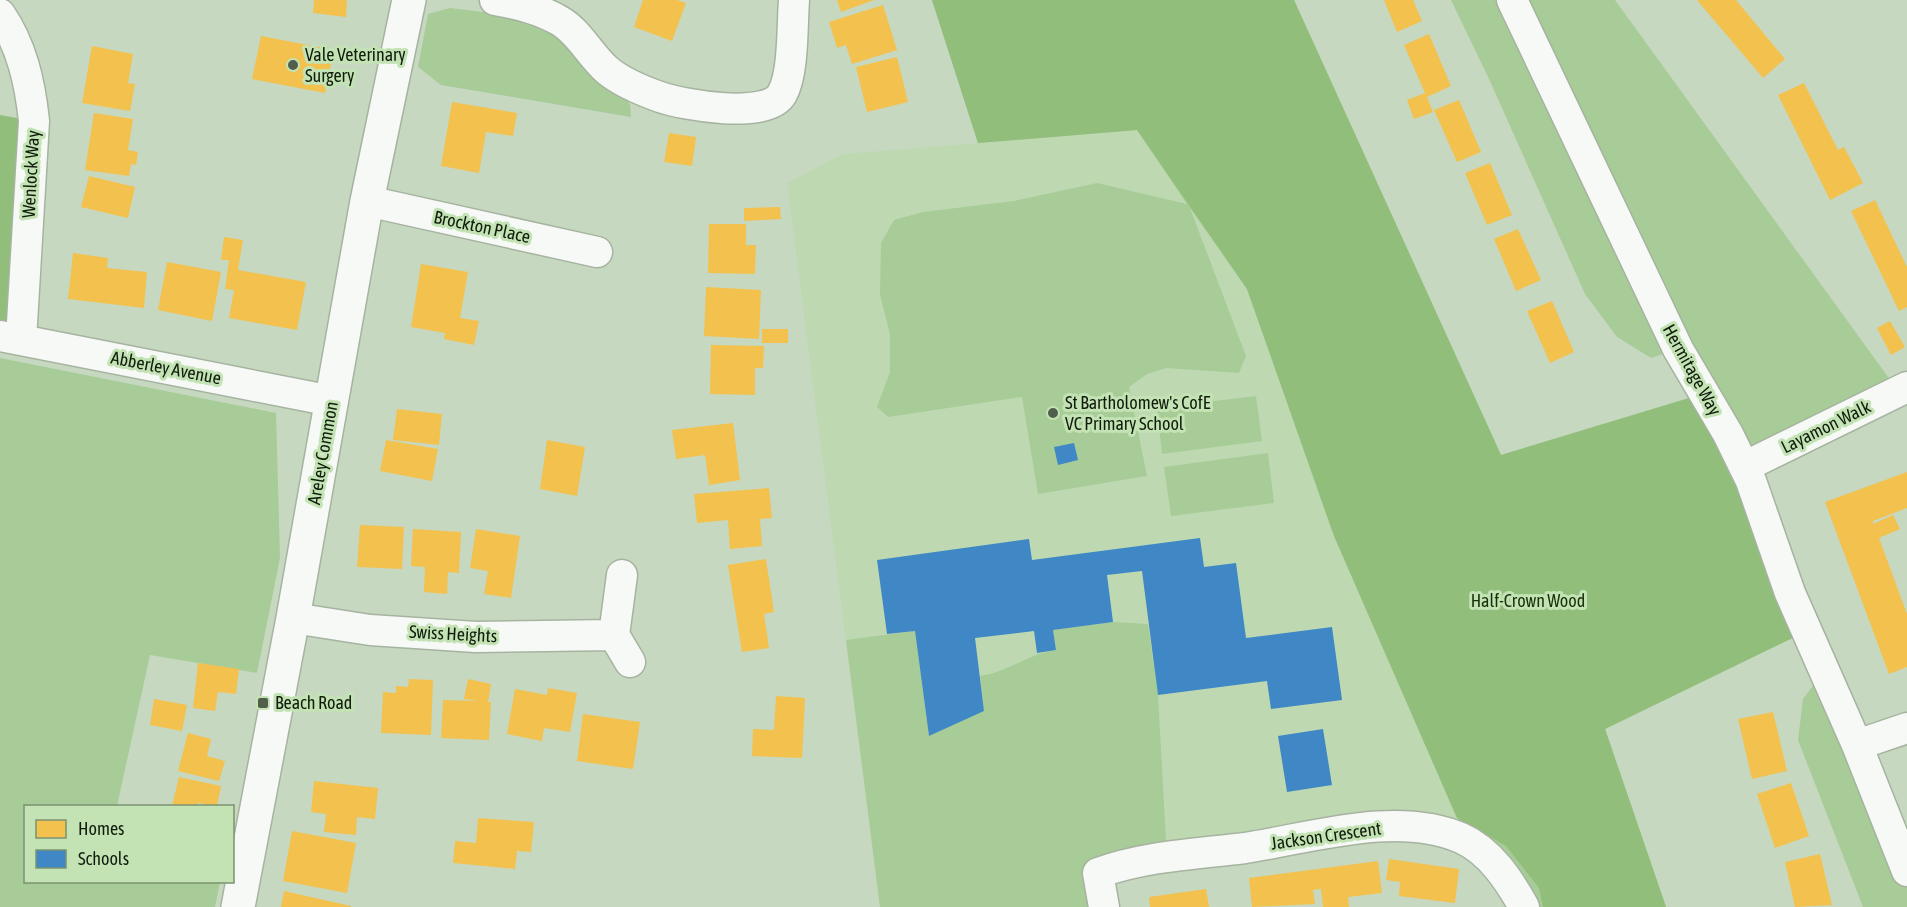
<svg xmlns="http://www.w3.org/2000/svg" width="1907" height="907" font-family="'Asap Condensed',sans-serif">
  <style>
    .built { fill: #bed9b2 }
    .green { fill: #a7cc97 }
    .forest { fill: #92be7c }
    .homes { fill: #f2c14e }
    .schools { fill: #3f88c5 }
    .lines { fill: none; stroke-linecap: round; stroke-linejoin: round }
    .minor-casing { stroke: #a6b3a0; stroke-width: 33 }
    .secondary-casing { stroke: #a6b3a0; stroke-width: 36 }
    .minor { stroke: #f7f9f6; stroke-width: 30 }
    .secondary { stroke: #f7f9f6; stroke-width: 33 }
    .poi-dot { fill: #515e4b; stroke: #c3e3b5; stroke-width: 2 }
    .labels { text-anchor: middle; stroke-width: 6; stroke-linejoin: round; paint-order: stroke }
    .poi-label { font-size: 18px; fill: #111c0c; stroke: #c3e3b5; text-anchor: start }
    .street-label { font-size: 18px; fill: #111c0c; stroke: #c3e3b5 }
    .park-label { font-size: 18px; fill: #173108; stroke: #c3e3b5 }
  </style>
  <rect width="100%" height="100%" fill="#c7d8c0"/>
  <path class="built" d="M1137,130L1247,289L1334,536L1457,818L1293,838L880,907L787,183L843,154Z"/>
  <path class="green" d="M932,0H1294L1501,455L1699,395L1678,349L1651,358L1617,337L1585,294L1489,79L1451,0H1615L1896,388L1744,468L1807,631L1605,729L1666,907H1524L1457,818L1334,536L1247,289L1190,208L1246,356L1239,373L1166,368L1147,374L1129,387L1147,476L1038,494L1022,397L888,417L877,407L890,372V334L880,295L881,243L894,220L923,212L1014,201L1097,183L1187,204L1137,130L978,143Z
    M450,8L541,19L630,104L631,117L441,85L418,67L428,14Z
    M0,358L276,413L280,558L257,673L150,655L117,806H26V882H220L215,907H0Z
    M1256,396L1262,441L1162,454L1157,408Z
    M1268,453L1274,503L1171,516L1164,467Z
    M1113,622L1148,624L1158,695L1167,859L1098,873L1104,907H880L846,640L915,631L929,736L984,711L980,676C1008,672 1028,654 1056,650L1053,630Z
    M1824,671L1907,871V907H1863L1798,740L1803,699Z"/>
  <path class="forest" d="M932,0H1294L1501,455L1699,395L1807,631L1605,729L1666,907H1543L1539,888L1506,846L1457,818L1334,536L1247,289L1137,130L978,143Z
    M0,115L34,121L21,340L0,336Z"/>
  <path class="homes" d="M314,0H347L346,17L313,13Z
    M643,0H677L686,3L672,41L634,27Z
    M837,0H874L841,12Z
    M1384,0H1413L1422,21L1397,32Z
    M1697,0H1736L1785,59L1763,78Z
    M883,5L897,50L852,64L846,45L837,48L829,22Z
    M1429,34L1451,86L1427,97L1433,112L1414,119L1407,100L1425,93L1404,45Z
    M261,36L334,50L325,93L252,79Z
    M92,46L133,54L128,83L135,84L130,111L82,103Z
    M897,57L908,102L867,112L856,67Z
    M1804,83L1838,150L1844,147L1863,183L1830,200L1778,95Z
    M1459,100L1481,152L1457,162L1434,110Z
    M452,102L517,113L513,136L486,132L479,173L441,166Z
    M94,113L133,119L128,150L138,152L136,165L131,164L129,176L85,170Z
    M669,133L696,137L692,166L664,162Z
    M1490,163L1512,215L1487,225L1465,173Z
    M89,176L135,187L128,218L81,207Z
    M1875,200L1907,267V307L1899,311L1851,211Z
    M780,207L781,219L744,221V208Z
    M709,224H746V245H756L755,274L708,273Z
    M1518,229L1541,280L1516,291L1494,239Z
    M224,237L243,240L238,270L306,282L297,330L229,318L234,290L225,289L229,260H221Z
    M73,253L108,258L107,268L147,272L144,308L68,299Z
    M167,262L221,272L212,321L158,310Z
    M421,264L468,272L460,318L479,321L474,345L444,339L445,333L411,327Z
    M706,287L761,290L759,339L704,336Z
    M1552,301L1574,352L1550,363L1527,311Z
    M1890,321L1905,347L1891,355L1877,328Z
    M762,329H788V343H762Z
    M711,345L764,346L763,368H755V395L710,394Z
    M397,409L442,414L439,445L393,440Z
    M733,423L740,480L709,485L705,455L676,459L672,430Z
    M386,440L438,449L432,481L380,471Z
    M547,440L585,447L577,496L540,489Z
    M1907,472V508L1873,521V524L1893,515L1900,529L1879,538L1907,614V667L1889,674L1825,502Z
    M769,488L772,518L760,519L762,546L730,549L728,520L697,523L694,494Z
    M360,525L404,527L402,569L357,567Z
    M413,529L461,532L459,573L448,572L447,594L424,592L425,567L411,566Z
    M476,529L520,536L511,598L484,594L488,571L470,568Z
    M766,559L774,612L764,614L769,648L742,652L728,565Z
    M198,663L239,669L236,694L218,692L215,711L193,708Z
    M409,679L433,680L431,735L381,733L383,692L396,693V686L408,687Z
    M468,679L491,684L488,702H491L489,740L441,738L443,700L479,701L464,699Z
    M548,688L577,693L570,732L544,728L542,741L507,734L515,689L547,695Z
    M776,696L805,698L802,758L752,756L753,729L774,730Z
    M154,699L187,705L182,731L150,725Z
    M1773,712L1787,771L1752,779L1738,719Z
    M583,714L640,722L633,769L577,761Z
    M188,733L211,739L207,756L225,761L219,781L178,771Z
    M179,777L221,786L217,806L198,803L197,806H172Z
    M314,781L378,788L375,819L357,817L356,835L324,832L326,814L311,812Z
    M1791,783L1809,836L1775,848L1757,794Z
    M478,818L534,822L531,852L517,851L515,869L453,863L455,841L476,843Z
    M292,831L356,843L347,893L283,881Z
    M1820,854L1832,905L1795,907L1785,862Z
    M1389,859L1459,869L1455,903L1399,896L1400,882L1386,880Z
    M1378,861L1382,893L1348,897L1349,907H1323L1321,889L1313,890L1315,904L1252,907L1249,878Z
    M1206,889L1209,907H1150L1149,897Z
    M284,891L351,906V907H281Z"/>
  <path class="schools" d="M1074,443L1078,460L1058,465L1054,447Z
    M1200,538L1204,567L1236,563L1246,638L1332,627L1342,700L1271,709L1267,681L1158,695L1142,571L1107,575L1113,622L1053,630L1056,650L1037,653L1034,631L975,638L984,711L929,736L915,631L887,634L877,560L1029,539L1032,560Z
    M1323,729L1332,785L1287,792L1278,736Z"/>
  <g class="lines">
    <g class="minor-casing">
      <path id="minor" d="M495,0C517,4 540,9 560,21C579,32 590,55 607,70C620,81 643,91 660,97C683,105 767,120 782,94C794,73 792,25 794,0
        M1512,0L1678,349L1728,434L1751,481L1790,593L1857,745L1907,871
        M0,14C22,46 30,83 34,121L21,340
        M367,201L597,252
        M0,336L332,401
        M1744,467L1907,387
        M293,618L370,630L476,637L614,635L630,662
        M614,635L622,575
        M1857,745L1907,728
        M1104,907L1098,873C1145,856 1196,854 1245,848C1311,838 1397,810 1461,838C1490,851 1509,880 1524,907"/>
    </g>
    <g class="secondary-casing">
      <path id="secondary" d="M238,907L293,618L367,201L409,0"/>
    </g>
    <use href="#minor" class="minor"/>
    <use href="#secondary" class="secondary"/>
  </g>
  <g class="poi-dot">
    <circle cx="293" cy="65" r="6"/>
    <circle cx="1053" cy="413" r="6"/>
    <rect x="257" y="697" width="12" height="12" rx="3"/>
  </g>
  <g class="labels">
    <g class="poi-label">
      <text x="305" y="61">Vale Veterinary<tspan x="305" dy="21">Surgery</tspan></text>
      <text x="1065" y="409">St Bartholomew's CofE<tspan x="1065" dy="21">VC Primary School</tspan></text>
      <text x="275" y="709">Beach Road</text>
    </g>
    <g class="street-label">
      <text transform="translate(31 174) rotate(-87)" y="6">Wenlock Way</text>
      <text transform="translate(482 227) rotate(12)" y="6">Brockton Place</text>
      <text transform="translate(166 368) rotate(11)" y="6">Abberley Avenue</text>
      <text transform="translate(1692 370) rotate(61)" y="6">Hermitage Way</text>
      <text transform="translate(1826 427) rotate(-26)" y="6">Layamon Walk</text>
      <text transform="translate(323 453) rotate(-80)" y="6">Areley Common</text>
      <text transform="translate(453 634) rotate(3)" y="6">Swiss Heights</text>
      <text transform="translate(1326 836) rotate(-8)" y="6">Jackson Crescent</text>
    </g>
    <g class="park-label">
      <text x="1528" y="607">Half-Crown Wood</text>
    </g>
  </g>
  <rect x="24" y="805" width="210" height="78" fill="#c3e3b5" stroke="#7c9371" stroke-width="1.5"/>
  <rect x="36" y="820" width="30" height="18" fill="#f2c14e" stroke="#7c9371" stroke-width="1.5"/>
  <text x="78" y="835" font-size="18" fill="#111c0c">Homes</text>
  <rect x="36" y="850" width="30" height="18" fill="#3f88c5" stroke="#7c9371" stroke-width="1.5"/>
  <text x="78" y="865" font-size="18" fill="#111c0c">Schools</text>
</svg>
